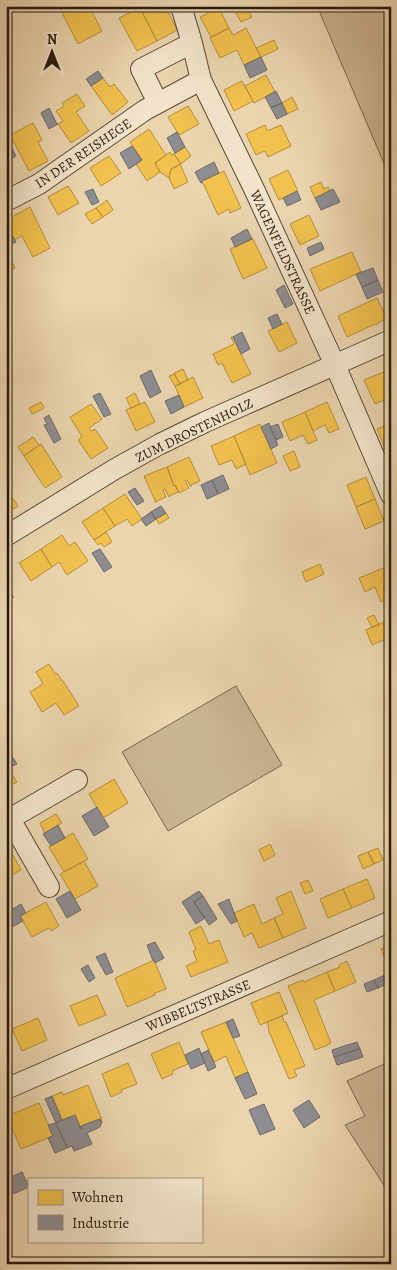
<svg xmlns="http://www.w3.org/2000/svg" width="397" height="1270" font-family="Alegreya,serif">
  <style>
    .green { fill: #cab593; stroke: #786750 }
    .homes { fill: #f2c14e; stroke: #b58f3a }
    .industry { fill: #8d8d92; stroke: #6e6a6a }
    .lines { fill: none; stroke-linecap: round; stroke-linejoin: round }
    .minor-casing { stroke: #574836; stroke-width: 22 }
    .minor { stroke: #f2e4cb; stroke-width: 20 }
    .labels { text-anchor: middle; stroke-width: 5; stroke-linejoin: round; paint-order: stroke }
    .street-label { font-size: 14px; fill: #26190d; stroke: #f2e4cb }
  </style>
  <rect width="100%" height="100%" fill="#ebd5af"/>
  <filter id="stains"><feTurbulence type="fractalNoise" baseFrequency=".004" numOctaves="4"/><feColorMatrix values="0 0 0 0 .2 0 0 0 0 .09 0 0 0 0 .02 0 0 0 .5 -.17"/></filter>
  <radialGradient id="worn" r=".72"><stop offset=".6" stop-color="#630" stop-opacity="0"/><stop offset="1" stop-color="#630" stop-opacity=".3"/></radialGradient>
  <path class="green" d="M317,6H391V180Z
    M236,686L282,765L168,831L122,752Z
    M391,1061V1196L345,1125L365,1116L347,1081Z"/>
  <path class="homes" d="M74,6H89L102,31L78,44L62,13Z
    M143,6H165L177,30L157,41L140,8Z
    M244,6H246L252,17L241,22L235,11Z
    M140,8L157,41L137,51L119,18Z
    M219,8L229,28L211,37L200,17Z
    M229,28L233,35L246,28L261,57L244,65L237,50L220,58L210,38Z
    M274,40L278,49L261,57L256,48Z
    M266,75L275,92L254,103L245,86Z
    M103,78L110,87L114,84L128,102L112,115L91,86Z
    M242,81L253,101L234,111L224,90Z
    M77,94L85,106L76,112L89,131L71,143L58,124L63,121L56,111L64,106L62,103Z
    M292,97L298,109L287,114L282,103Z
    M188,106L199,124L179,135L168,117Z
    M33,123L42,140L38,142L48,161L29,171L10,135Z
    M265,125L267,131L281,125L291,146L268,157L265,151L256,155L246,134Z
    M149,129L166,155L155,163L160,172L147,181L136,164L142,160L130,142Z
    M185,147L191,156L181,164L174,154Z
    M170,152L172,155L175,153L174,154L181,164L171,169L169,178L160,172L155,163Z
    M109,156L121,173L101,186L90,168Z
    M180,164L188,182L174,189L169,178L171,169Z
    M288,170L298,191L279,200L269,179Z
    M224,171L241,208L230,213L229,209L218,215L202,181Z
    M321,182L324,189L328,187L330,190L326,193V194L315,198L310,187Z
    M68,186L79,203L58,215L48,197Z
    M107,200L113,210L103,217L96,208Z
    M30,207L50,248L33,257L22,236L14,240L6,224V220Z
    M96,208L103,217L92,224L85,214Z
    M309,215L319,236L300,245L290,224Z
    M252,239H253L267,268L243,279L230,249Z
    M352,252L361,272L320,291L310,269Z
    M10,257L15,268L6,272V259Z
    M377,298L387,319L378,323V324L376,325L375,324L347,337L338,316Z
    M287,322L297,343L279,352L268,331Z
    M231,337H233L251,374L232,383L222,363L218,365L213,354L234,344Z
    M183,369L188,380L180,384L174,373Z
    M384,372L391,387V397L375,404L364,380Z
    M174,374L180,384L175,386L169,376Z
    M193,377L203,398L184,407L175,386Z
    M135,393L140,404L131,408L126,398Z
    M41,402L44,408L32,414L29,408Z
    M145,402L155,422L136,431L126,410Z
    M327,402L339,429L329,433L325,425L313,431L305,412Z
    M91,404L102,419L89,428L91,431L95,429L108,448L91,459L78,440L82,437L70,417Z
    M305,412L317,440L308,444L303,435L290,441L282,422Z
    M391,423V452L387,453L377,429Z
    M260,424L277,463L250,475L234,436Z
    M234,436L246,464L236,469L232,460L219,465L211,446Z
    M33,437L39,445L24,456L18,447Z
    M41,444L62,477L45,488L24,456Z
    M294,451L300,467L290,471L283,456Z
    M189,457L200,481L191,485V487L187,480L185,481L189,488L179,493L175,485L174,486L167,467Z
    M167,467L174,486L175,485L179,493L178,492L169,496V497L165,489L163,490L166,497L156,501V503L144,476Z
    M366,477L375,499L356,507L347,485Z
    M6,488L18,506L6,514Z
    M125,494L142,519L132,526L127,519L115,526L103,508Z
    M375,499L384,521L365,529L356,507Z
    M103,508L115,526L94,540L82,522Z
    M166,513L169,518L159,524L156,519Z
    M106,532L112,542L104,547L101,543L98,545L94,540Z
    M62,535L69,546L75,542L88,561L67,575L59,562L52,567L41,549Z
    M41,549L52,567L31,581L19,563Z
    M320,564L324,574L306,582L302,572Z
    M391,565V598L381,602L375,587L365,592L359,578Z
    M6,585L14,597L6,603Z
    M374,615L379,625L372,627L367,618Z
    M391,619V638L384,622Z
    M384,622L390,637L372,645L366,630Z
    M49,664L55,674L57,673L62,681H63L79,706L64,715L56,703L42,712L30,692L43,684L36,672Z
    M6,765L17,782L6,788Z
    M114,779L128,803L103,818L89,794Z
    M56,814L62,823L45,833L40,823Z
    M73,833L88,859L64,872L49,847Z
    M270,844L275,855L264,861L259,850Z
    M378,848L383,860L374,864L368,852Z
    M368,852L374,864L363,869L358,856Z
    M6,855L8,858L13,855L21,870L6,878Z
    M84,861L98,886L75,899L60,874Z
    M367,879L375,898L352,908L343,889Z
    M308,880L313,891L305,894L300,883Z
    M343,889L352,908L328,918L320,899Z
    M291,891L306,928L283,938L274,918L283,914L276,898Z
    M46,902L59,926L51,931L49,928L32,937L20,916Z
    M254,904L262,924L274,918L283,938L259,948L252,933L244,937L234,913Z
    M201,926L209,944L219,940L228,962L191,977L186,966L197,961L193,951L196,950L189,932Z
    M389,945L391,948L390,970L381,949Z
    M154,960L166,989L155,993V995L127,1007L115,978Z
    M347,961L356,982L335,991L327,972L340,967L339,965Z
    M327,972L335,991L314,1000L331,1043L328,1044V1045L315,1050L288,986L303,980L304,982Z
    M279,992L288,1013L260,1025L251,1003Z
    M97,995L106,1015L79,1026L70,1006Z
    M282,1016L284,1022H286L305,1066L294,1070L297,1076L289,1079L268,1029L269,1028L267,1022Z
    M38,1018L47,1040L22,1051L12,1029Z
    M226,1022L248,1072L235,1078L226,1056L214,1062L201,1032Z
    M179,1042L188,1064L172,1071L173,1074L162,1079L151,1054Z
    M128,1063L137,1084L121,1090L122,1092L111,1097L102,1074Z
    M88,1085L102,1120L100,1121V1119L81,1126L82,1129H81L75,1115L62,1120L52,1096L62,1092L63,1095Z
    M39,1103L53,1136L21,1149L7,1116Z"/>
  <path class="industry" d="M261,57L267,70L250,78L244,65Z
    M98,71L103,78L91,86L86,79Z
    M276,91L282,103L271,108L265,97Z
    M282,103L287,114L277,119L271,108Z
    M49,108L57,124H58L49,129L41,113Z
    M177,132L185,147L175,153L167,138Z
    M8,140L16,156L9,160L6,155V141Z
    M132,146L142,160L129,169L120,153Z
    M214,162L219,173L202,181V183H201L195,172Z
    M93,189L99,202L92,205L85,192Z
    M333,189L340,202L321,210L315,198Z
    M297,191L301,200L287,206L283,198Z
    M6,224L16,242L6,247Z
    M247,229L252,239L235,247L231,238Z
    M321,242L324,249L310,256L307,248Z
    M373,268L378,280L362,287L356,274Z
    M378,280L383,292L367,299L362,287Z
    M284,285L293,304L285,308L276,290Z
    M277,314L282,324L273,329L268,318Z
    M242,332L250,349L241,354L233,337Z
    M151,370L161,392L150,398L140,376Z
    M100,393L111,414L104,417L93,396Z
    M179,395L184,407L171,414L165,401Z
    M49,415L61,439L54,443L44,425L47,424L44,418Z
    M269,423L278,445L271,449L261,427Z
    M278,424L283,437L276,440L270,427Z
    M223,475L229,489L218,494L212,480Z
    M212,480L218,494L207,499L201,485Z
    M135,488L144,501L137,505L128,492Z
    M161,506L166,513L156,519L151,512Z
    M151,512L156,519L146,526L141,519Z
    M100,549L112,567L104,572L92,553Z
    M6,747L17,764L8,768L6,765Z
    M97,807L109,827L94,836L82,816Z
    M58,825L65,838L51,846L43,834Z
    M70,891L81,910L67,918L56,899Z
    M199,891L203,896L194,902L205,918L196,924L182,902Z
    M203,896L217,919L209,925L194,902Z
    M229,899L237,921L231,924L218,904Z
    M21,904L26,913L20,916L23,921L8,929L6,926V913Z
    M155,942L164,958L155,963L154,960L153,961L147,945Z
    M105,953L113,972L106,975L96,957Z
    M88,965L95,978L89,982L81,969Z
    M385,975L389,983L378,988L374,980Z
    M374,980L378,988L367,992L364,984Z
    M233,1019L240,1036L233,1038L226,1022Z
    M357,1042L360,1049L334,1057L332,1050Z
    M199,1048L205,1063L191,1069L185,1055Z
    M360,1049L363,1057L337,1065L334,1057Z
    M208,1050L216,1067L208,1071L201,1054Z
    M248,1072L257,1094L245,1099L235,1078Z
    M52,1096L62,1120L56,1123L45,1099Z
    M309,1100L320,1117L304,1128L293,1110Z
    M264,1104L275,1129L260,1135L249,1110Z
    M75,1115L81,1129H82L81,1126L100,1119V1121H102L100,1127L87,1133L92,1144L74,1151L72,1146L67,1148L56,1123Z
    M56,1123L67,1148L55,1153L48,1138L53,1136L48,1125Z
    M22,1172L29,1187L13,1194L6,1179Z"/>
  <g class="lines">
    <g class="minor-casing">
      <path id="minor" d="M181,6L192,43L201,80L255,191L335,365L391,495
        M158,103L141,69L192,43
        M6,201L39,184L145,110L201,80
        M6,536L115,469L160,444L205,422L391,340
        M10,819L49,887
        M6,821L77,780
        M6,1089L391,921"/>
    </g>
    <use href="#minor" class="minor"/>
  </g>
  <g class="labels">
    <g class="street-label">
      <text transform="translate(83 153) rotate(-34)" y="5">IN DER REISHEGE</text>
      <text transform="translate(283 252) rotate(65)" y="5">WAGENFELDSTRASSE</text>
      <text transform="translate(194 430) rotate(-26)" y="5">ZUM DROSTENHOLZ</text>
      <text transform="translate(198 1005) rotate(-23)" y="5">WIBBELTSTRASSE</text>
    </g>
  </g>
  <rect width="397" height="1270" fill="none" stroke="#ebd5af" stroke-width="25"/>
  <rect x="8" y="8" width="382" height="1255" fill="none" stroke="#26190d" stroke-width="2.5"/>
  <rect x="12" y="12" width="372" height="1245" fill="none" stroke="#26190d"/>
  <rect x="28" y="1178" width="175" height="65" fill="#f2e4cb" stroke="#a0937f"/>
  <rect x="38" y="1190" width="25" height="15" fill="#f2c14e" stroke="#a0937f"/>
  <text x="72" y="1202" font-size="15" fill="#26190d">Wohnen</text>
  <rect x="38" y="1215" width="25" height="15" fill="#8d8d92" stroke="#a0937f"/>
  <text x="72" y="1228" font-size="15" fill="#26190d">Industrie</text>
  <g transform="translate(52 52)" stroke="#f2e4cb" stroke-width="4" paint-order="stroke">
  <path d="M0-4L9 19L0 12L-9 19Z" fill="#26190d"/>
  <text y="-8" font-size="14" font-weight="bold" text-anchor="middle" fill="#26190d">N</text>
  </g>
  <rect width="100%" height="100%" filter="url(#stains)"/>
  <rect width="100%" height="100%" fill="url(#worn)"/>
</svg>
